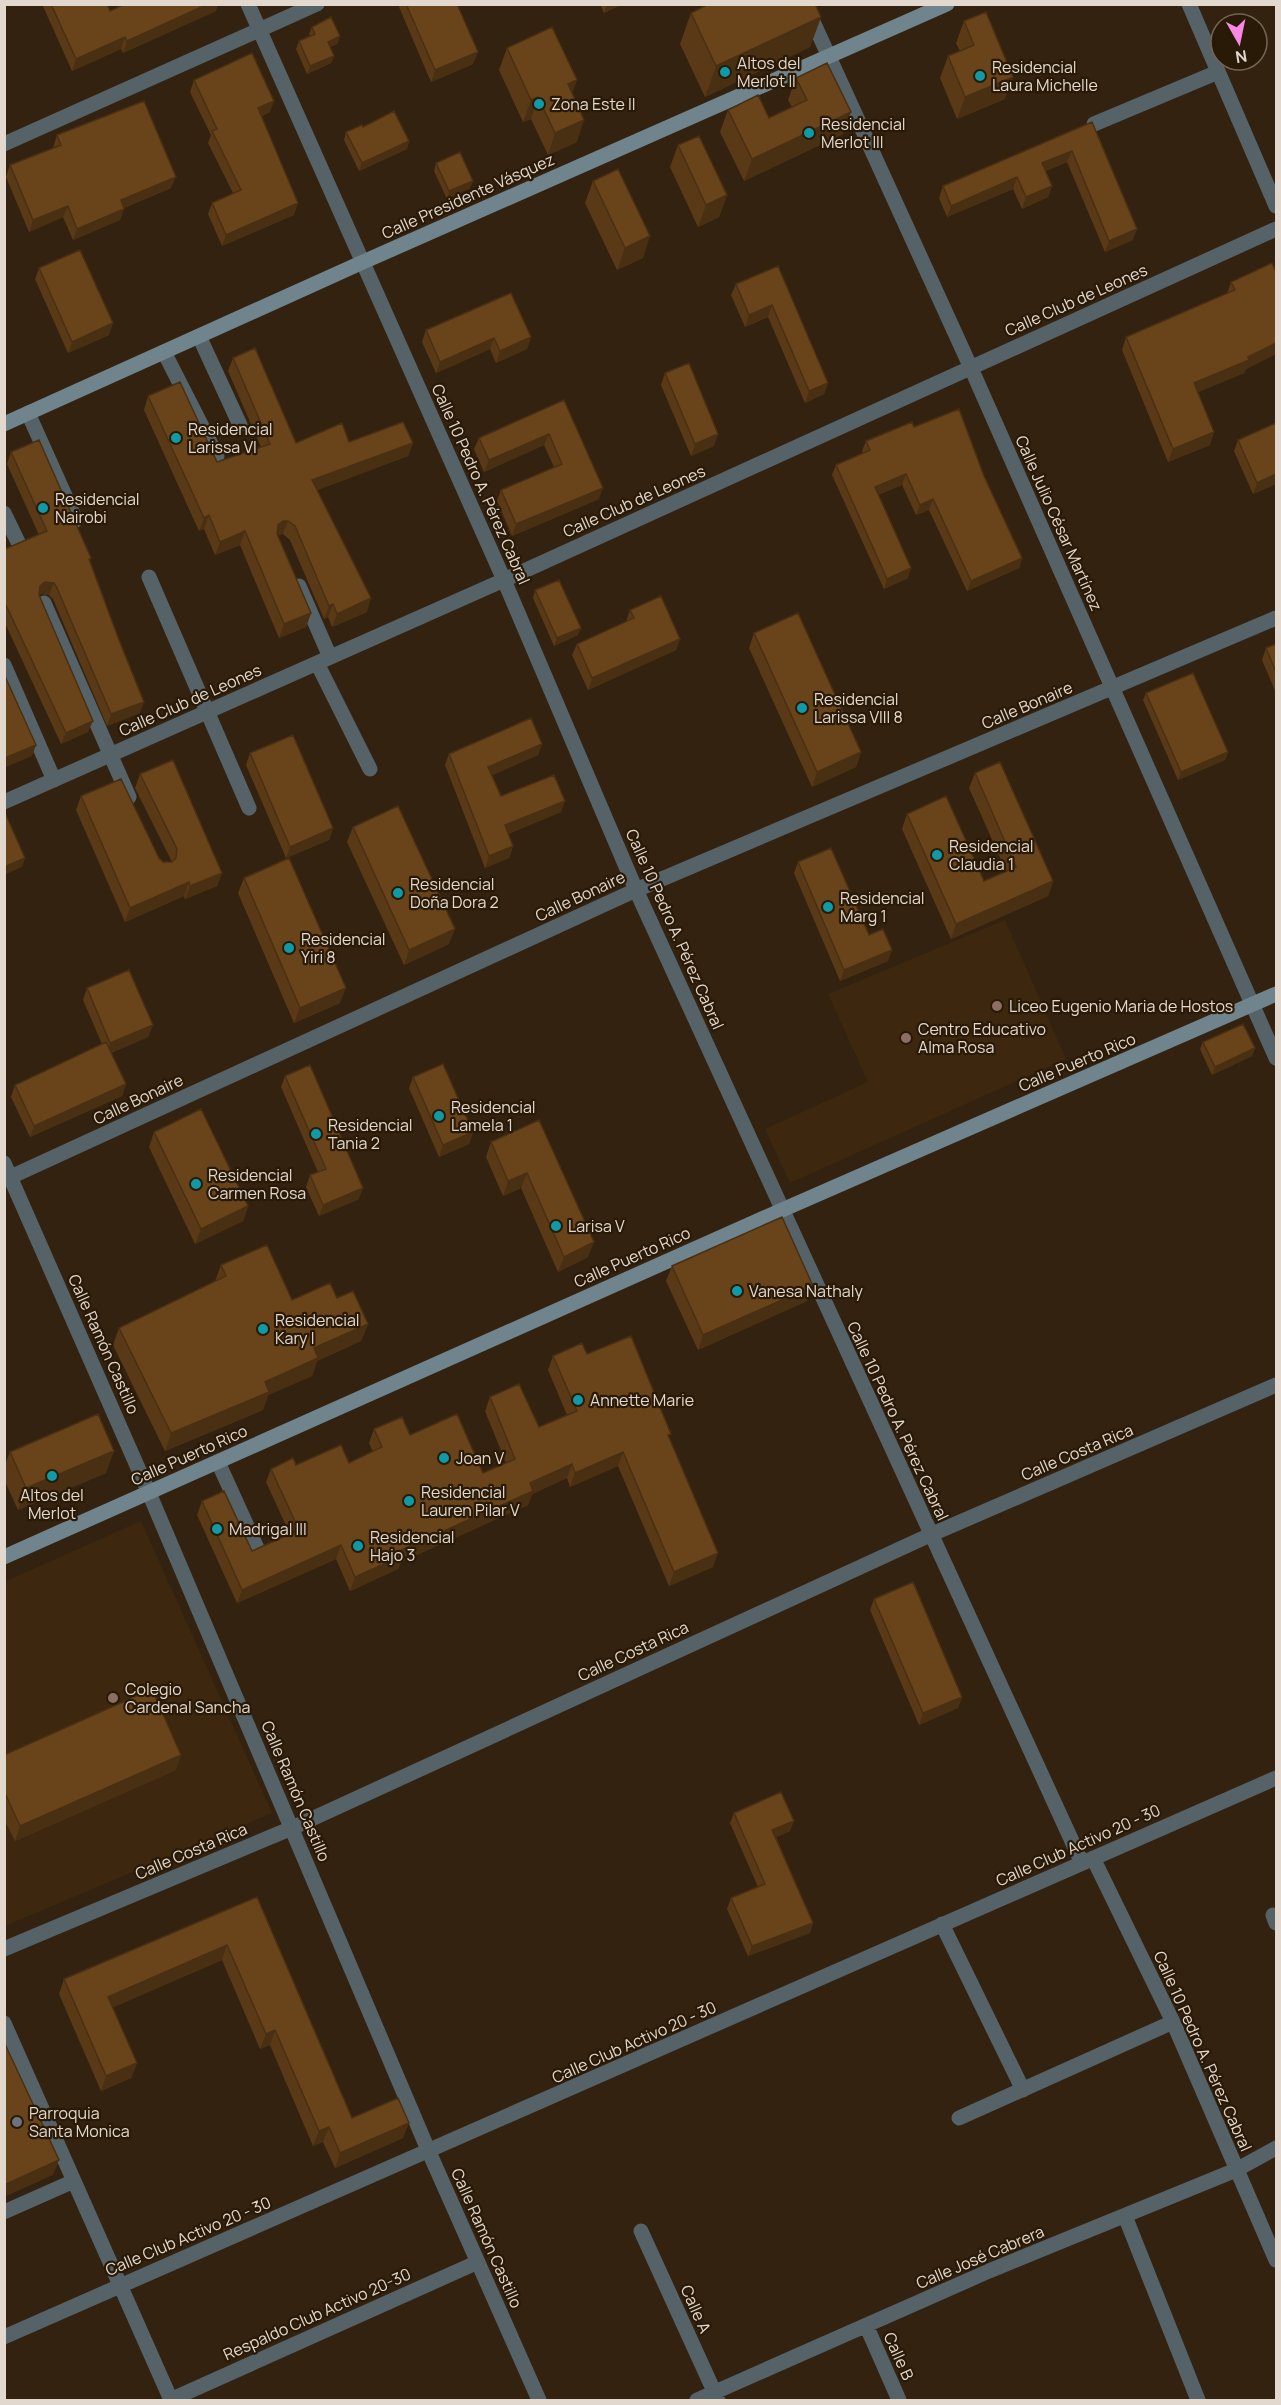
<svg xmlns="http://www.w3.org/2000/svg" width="1281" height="2405" font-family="Manrope,sans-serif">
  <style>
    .built { fill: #3d280f }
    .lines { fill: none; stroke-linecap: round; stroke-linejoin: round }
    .street { stroke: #556267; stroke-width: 15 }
    .secondary { stroke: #6f848c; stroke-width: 15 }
    .wall { fill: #5a3a16 }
    .shaded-wall { fill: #4a3012 }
    .building { fill: #69441a; stroke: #4a3012; stroke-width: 1.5 }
    .culture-dot { fill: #0f9aa8; stroke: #291907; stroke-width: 2 }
    .education-dot { fill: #8d6e63; stroke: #291907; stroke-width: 2 }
    .worship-dot { fill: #6b7280; stroke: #291907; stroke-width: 2 }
    .labels { text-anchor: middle; stroke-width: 4.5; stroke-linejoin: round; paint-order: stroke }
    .poi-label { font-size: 16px; fill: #e3d8cd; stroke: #291907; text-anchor: start }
    .street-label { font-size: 16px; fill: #e3d8cd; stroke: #291907 }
  </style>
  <rect width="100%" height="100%" fill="#332210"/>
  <path class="built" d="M1005,920L1066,1059L790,1183L765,1129L868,1082L828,994Z
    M141,1521L272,1813L5,1926L4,1582Z"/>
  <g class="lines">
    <path class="street" d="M248,4L504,580L636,890L1082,1863
      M805,4L971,368L1276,1058
      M1189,4L1276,206
      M1094,124L1218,72
      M4,144L317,4
      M199,336L240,425
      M164,352L217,456
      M28,413L76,520
      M4,513L18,542
      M149,577L249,808
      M299,586L330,657
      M44,603L129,797
      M317,663L370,769
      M4,665L54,780
      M4,802L504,580L1276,229
      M4,1163L149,1493L429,2152L539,2400
      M4,1180L636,890L1276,618
      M218,1462L257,1548
      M1093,1858L1173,2022L1276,2260
      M1273,1915L1276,1923
      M942,1924L1023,2090
      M4,1949L292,1828L930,1535L1276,1385
      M4,2023L171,2400
      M959,2118L1173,2022
      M4,2212L74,2181
      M1125,2216L1198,2400
      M641,2231L718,2400
      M866,2325L899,2400
      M4,2337L1276,1778
      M170,2400L478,2262
      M697,2400L989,2271L1236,2170L1276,2148"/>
    <path class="secondary" d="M4,424L363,262L947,4
      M4,1557L782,1210L1276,994"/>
  </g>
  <path class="wall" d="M42,4H107L110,11H216L123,53L121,49L72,71Z
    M400,4H457L473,64L431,82L399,7Z
    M600,4H623L604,13Z
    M691,13L821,17L810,47L705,97L680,44Z
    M964,21L1005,99L957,119L940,78L948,56L960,51L956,43Z
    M312,27L340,36L337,44L330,47L334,56L331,63L307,74L296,49L299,41L310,36L309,34Z
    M507,48L572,93L577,142L548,155L531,119L523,122L499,70Z
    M796,78L843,134L744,181L720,132L728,110L769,118L792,107L788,100Z
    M194,80L270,112L262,116L294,215L222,246L208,214L212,203L233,193L208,143L211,135L190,92Z
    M1092,122L1133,240L1105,252L1067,162L1046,171L1052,186L1048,197L1022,209L1013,189L947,217L939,198L943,186Z
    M363,127L409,141L407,149L359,171L344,140L346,132Z
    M57,135L171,188L124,208L120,220L73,240L63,217L29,232L6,177L10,165L53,148Z
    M678,145L727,195L719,217L698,227L670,167Z
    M436,163L470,188L447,199L434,171Z
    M593,181L643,258L617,270L585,203Z
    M778,266L828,383L824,394L805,403L768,317L745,327L731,295L736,284Z
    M39,268L109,335L68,353L35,279Z
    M1276,272V354L1246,369L1244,373L1198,392L1210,445L1168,462L1122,350L1126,337L1227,294L1231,282Z
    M426,330L531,337L527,349L496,363L490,349L436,373L422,342Z
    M233,358L296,443L349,442L413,443L408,456L317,490L367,612L332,627L328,617L324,619L290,540L283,534L278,535L311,613L306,627L279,638L240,545L215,555L204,529L199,531L144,410L148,396L217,462L261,447L228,371Z
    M665,373L714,446L691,456L661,385Z
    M564,400L599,499L512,536L497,501L501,490L554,467L544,445L484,472L474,449L479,438Z
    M914,427L984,476L1022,558L1019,568L967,591L929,510L916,515L902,485L878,495L908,578L884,589L832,475L836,465L863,453L862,451L866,441Z
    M1238,440L1276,484L1253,494L1234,451Z
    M11,452L91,558L90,561L140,713L107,726L53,599L49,595L41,594L39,595L88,732L61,744L4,621V547L5,549L39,535L7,464Z
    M535,590L578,635L554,646L533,598Z
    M630,610L680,639L676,650L588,690L572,655L577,644L626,622Z
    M754,633L861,752L856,767L812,787L749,648Z
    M1276,644V693L1262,660L1266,648Z
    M1146,693L1228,752L1225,760L1178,780L1143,700Z
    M542,744L538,755L492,775L501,796L561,812L508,834L513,846L509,858L485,868L445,765L449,754Z
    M250,753L333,828L329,840L286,858L246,765Z
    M975,773L1053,881L1048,896L951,939L902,829L907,814L984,881L1006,871L969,788Z
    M140,774L222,873L217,886L185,899L184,896L125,922L76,810L81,796L159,858L163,862H172L135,788Z
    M353,827L449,944L404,965L347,842Z
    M798,862L869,935L888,961L840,981L794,873Z
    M244,878L340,1003L294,1023L238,893Z
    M87,988L153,1025L148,1037L111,1053L126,1084L122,1096L30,1137L11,1097L15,1085L102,1044L83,1000Z
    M1203,1042L1255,1048L1252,1056L1212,1075L1200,1049Z
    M285,1076L359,1199L319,1216L306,1187L310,1175L318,1172L281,1087Z
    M413,1077L473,1132L469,1144L439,1157L409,1088Z
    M539,1120L588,1257L558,1272L521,1188L503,1196L486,1157L491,1142Z
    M154,1132L248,1206L243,1221L195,1244L149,1147Z
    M221,1265L292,1300L337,1298L368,1324L361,1341L317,1361L312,1376L268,1395L263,1410L165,1451L113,1345L119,1328L215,1281Z
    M672,1266L813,1286L807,1301L698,1350L666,1281Z
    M587,1354L669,1438L713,1567L669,1586L618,1466L570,1487L567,1478L532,1494L528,1505L401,1562L398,1569L350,1591L336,1559L237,1603L197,1515L202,1501L252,1551L290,1534L266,1482L271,1469L296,1465L349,1463L373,1452L369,1443L374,1429L410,1435L483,1473L506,1463L485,1411L490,1397L539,1427L567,1415L548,1370L553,1356Z
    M10,1452L106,1473L18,1510L4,1479V1467Z
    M874,1599L962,1697L958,1708L919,1725L870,1610Z
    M4,1755L176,1770L15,1841L4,1819Z
    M734,1813L790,1831L776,1837L813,1923L810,1933L748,1956L727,1909L731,1898L758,1887L730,1823Z
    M257,1897L352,2118L403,2138L335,2168L323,2142L313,2146L270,2045L260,2049L222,1960L113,2007L137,2063L131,2078L101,2091L59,1994L64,1979Z"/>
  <path class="shaded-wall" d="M208,4H218L216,11L123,53L127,41Z
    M607,4H623L604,13Z
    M821,17L810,47L705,97L716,66Z
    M340,36L337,44L325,50L328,42Z
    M125,37L121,49L72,71L76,59Z
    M478,52L473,64L431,82L435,70Z
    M334,56L331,63L307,74L310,66Z
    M1013,77L1005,99L957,119L965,97Z
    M577,80L569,102L568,84Z
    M538,97L531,119L523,122L531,100Z
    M274,101L270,112L254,119L258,108Z
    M851,112L843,134L744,181L752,159Z
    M584,120L577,142L548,155L555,133Z
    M409,141L407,149L359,171L362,163Z
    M1072,151L1067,162L1038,174L1042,163Z
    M176,177L171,188L116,211L121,200Z
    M1017,177L1013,189L947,217L951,206Z
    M473,181L470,188L447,199L449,191Z
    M1052,186L1048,197L1022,209L1026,197Z
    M727,195L719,217L698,227L706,205Z
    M298,203L294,215L222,246L226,235Z
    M68,206L63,217L29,232L33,220Z
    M124,209L120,220L73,240L77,229Z
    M1137,229L1133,240L1105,252L1109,241Z
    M650,236L643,258L617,270L625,248Z
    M772,305L768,317L745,327L749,315Z
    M113,323L109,335L68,353L72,342Z
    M531,337L527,349L496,363L500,351Z
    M494,338L490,349L436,373L440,362Z
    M1276,343V354L1246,369L1244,373L1189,396L1194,383Z
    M828,383L824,394L805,403L809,391Z
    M1214,432L1210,445L1168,462L1173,449Z
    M549,434L544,445L484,472L489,460Z
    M718,434L714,446L691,456L695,444Z
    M413,443L408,456L307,494L312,480Z
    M906,474L902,485L871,498L875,487Z
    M1276,474V484L1253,494L1257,483Z
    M603,488L599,499L512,536L516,524Z
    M933,499L929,510L916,515L920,505Z
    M209,515L204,529L199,531L204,518Z
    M283,521H288L283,534L278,535L273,539L278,525Z
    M245,531L240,545L215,555L220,542Z
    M1022,558L1019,568L967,591L971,581Z
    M911,568L908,578L884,589L887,579Z
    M45,582L54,583L49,595L41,594L36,598L40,586Z
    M371,598L367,612L332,627L337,614Z
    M333,604L328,617L324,619L329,606Z
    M311,613L306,627L279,638L284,624Z
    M581,628L578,635L554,646L557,638Z
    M680,639L676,650L588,690L592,678Z
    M144,702L140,713L107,726L111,714Z
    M93,721L88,732L61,744L66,733Z
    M542,744L538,755L484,779L488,767Z
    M36,745L32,756L4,768L5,758Z
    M861,752L856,767L812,787L817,772Z
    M1228,752L1225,760L1178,780L1181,772Z
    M565,801L561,812L500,837L505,825Z
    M333,828L329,840L286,858L290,847Z
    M513,846L509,858L485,868L489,856Z
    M25,858L22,867L4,875V867Z
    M222,873L217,886L185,899L190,886Z
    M1053,881L1048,896L951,939L956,924Z
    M189,882L184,896L125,922L130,908Z
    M455,929L449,944L404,965L409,950Z
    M892,950L888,961L840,981L844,970Z
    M346,988L340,1003L294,1023L300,1008Z
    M153,1025L148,1037L106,1055L110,1043Z
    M1255,1048L1252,1056L1212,1075L1215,1067Z
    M126,1084L122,1096L30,1137L34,1126Z
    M473,1132L469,1144L439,1157L443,1145Z
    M527,1173L521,1188L503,1196L508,1181Z
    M363,1188L359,1199L319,1216L323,1205Z
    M248,1206L243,1221L195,1244L201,1229Z
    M594,1242L588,1257L558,1272L564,1257Z
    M813,1286L807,1301L698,1350L703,1335Z
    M368,1324L361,1341L317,1361L312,1376L268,1395L263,1410L165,1451L171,1433L265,1382L314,1348Z
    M114,1451L106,1473L18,1510L26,1488Z
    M623,1452L618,1466L570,1487L575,1473Z
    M572,1464L567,1478L532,1494L528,1505L401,1562L398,1569L350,1591L355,1577L401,1550L530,1483Z
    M341,1545L336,1559L237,1603L242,1590Z
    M718,1553L713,1567L669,1586L674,1572Z
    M962,1697L958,1708L919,1725L923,1713Z
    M181,1755L176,1770L15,1841L20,1826Z
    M794,1821L790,1831L769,1841L772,1830Z
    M813,1923L810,1933L748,1956L752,1946Z
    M227,1945L222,1960L103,2012L108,1997Z
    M275,2030L270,2045L260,2049L266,2034Z
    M137,2063L131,2078L101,2091L106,2076Z
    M409,2123L403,2138L335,2168L340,2153Z
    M329,2127L323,2142L313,2146L319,2131Z
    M59,2160L53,2175L4,2197V2185Z"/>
  <path class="building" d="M51,4H107L110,11L125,4H208L127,41L125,37L76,59Z
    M406,4H457L478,52L435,70Z
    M709,4H815L821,17L716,66L691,13Z
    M986,12L1013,77L965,97L948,56L974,45L964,21Z
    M331,17L340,36L328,42L334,56L310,66L299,41L315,34L312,27Z
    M552,27L577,80L568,84L584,120L555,133L538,97L531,100L507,48Z
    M252,53L274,101L258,108L298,203L226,235L212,203L241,190L212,131L217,129L194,80Z
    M827,63L851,112L752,159L728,110L758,95L769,118L807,100L796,78Z
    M144,101L176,177L121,200L124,209L77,229L68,206L33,220L10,165L61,145L57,135Z
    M394,111L409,141L362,163L346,132L362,125L363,127Z
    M1092,122L1137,229L1109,241L1072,151L1042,163L1052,186L1026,197L1017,177L951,206L943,186Z
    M699,136L727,195L706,205L678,145Z
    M460,152L473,181L449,191L436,163Z
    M618,169L650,236L625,248L593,181Z
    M80,250L113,323L72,342L39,268Z
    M1272,263L1276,272V343L1248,357L1249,360L1194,383L1214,432L1173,449L1126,337L1235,290L1231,282Z
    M778,266L828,383L809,391L772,305L749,315L736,284Z
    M511,293L531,337L500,351L494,338L440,362L426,330Z
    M255,348L296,443L342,423L349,442L403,422L413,443L312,480L371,598L337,614L333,604L329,606L295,526L288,521H283L278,525L277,534L311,613L284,624L245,531L220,542L209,515L204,518L148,396L180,382L217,462L270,444L233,358Z
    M689,363L718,434L695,444L665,373Z
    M564,400L603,488L516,524L501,490L562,464L549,434L489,460L479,438Z
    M959,409L984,476L1022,558L971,581L933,499L920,505L906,474L875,487L911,568L887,579L836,465L870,450L866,441L912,422L914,427Z
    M1276,423V474L1257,483L1238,440Z
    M39,440L91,558L89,559L119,640L144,702L111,714L57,588L54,583L45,582L40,586L39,595L93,721L66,733L4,601V547L5,549L47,531L11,452Z
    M559,580L581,628L557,638L535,590Z
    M661,596L680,639L592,678L577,644L634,618L630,610Z
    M798,613L861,752L817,772L754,633Z
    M1276,644V672L1266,648Z
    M1193,673L1228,752L1181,772L1146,693Z
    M4,674L36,745L5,758L4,756Z
    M531,718L542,744L488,767L501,796L554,775L565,801L505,825L513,846L489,856L449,754Z
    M293,735L333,828L290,847L250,753Z
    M173,760L222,873L190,886L189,882L130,908L81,796L121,779L159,858L163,862H172L176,858L177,849L140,774Z
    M1000,762L1053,881L956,924L907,814L946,796L984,881L1016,867L975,773Z
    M398,806L455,929L409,950L353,827Z
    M6,815L25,858L4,867V816Z
    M831,848L869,935L883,929L892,950L844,970L798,862Z
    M289,858L346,988L300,1008L244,878Z
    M129,970L153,1025L110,1043L87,988Z
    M1243,1024L1255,1048L1215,1067L1203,1042Z
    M106,1042L126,1084L34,1126L15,1085Z
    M443,1064L473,1132L443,1145L413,1077Z
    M310,1065L363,1188L323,1205L310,1175L326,1169L285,1076Z
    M201,1109L248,1206L201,1229L154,1132Z
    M539,1120L594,1242L564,1257L527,1173L508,1181L491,1142Z
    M782,1217L813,1286L703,1335L672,1266Z
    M267,1245L292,1300L330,1283L337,1298L353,1291L368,1324L314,1348L318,1358L265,1382L269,1392L171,1433L119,1328L226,1276L221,1265Z
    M631,1336L671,1434L668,1435L718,1553L674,1572L623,1452L575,1473L572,1464L530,1483L533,1491L401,1550L404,1555L355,1577L341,1545L242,1590L202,1501L224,1491L252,1551L299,1530L271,1469L293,1458L296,1465L341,1445L349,1463L382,1447L374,1429L402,1417L410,1435L457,1414L483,1473L515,1459L490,1397L519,1384L539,1427L577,1411L553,1356L582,1343L587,1354Z
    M98,1414L114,1451L26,1488L10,1452Z
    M913,1582L962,1697L923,1713L874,1599Z
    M152,1689L181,1755L20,1826L4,1791V1755Z
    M781,1792L794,1821L772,1830L813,1923L752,1946L731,1898L765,1884L734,1813Z
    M257,1897L352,2118L398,2098L409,2123L340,2153L329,2127L319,2131L275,2030L266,2034L227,1945L108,1997L137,2063L106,2076L64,1979Z
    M4,2042L59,2160L4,2185Z"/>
  <g class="culture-dot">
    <circle cx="725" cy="72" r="6"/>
    <circle cx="980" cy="76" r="6"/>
    <circle cx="539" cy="104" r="6"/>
    <circle cx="809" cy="133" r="6"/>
    <circle cx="176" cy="438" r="6"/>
    <circle cx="43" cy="508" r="6"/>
    <circle cx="802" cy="708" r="6"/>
    <circle cx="937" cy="855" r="6"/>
    <circle cx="398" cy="893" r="6"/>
    <circle cx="828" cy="907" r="6"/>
    <circle cx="289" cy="948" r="6"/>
    <circle cx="439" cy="1116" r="6"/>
    <circle cx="316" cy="1134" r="6"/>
    <circle cx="196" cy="1184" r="6"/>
    <circle cx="556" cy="1226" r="6"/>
    <circle cx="737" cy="1291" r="6"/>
    <circle cx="263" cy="1329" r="6"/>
    <circle cx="578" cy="1400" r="6"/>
    <circle cx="444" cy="1458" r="6"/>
    <circle cx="52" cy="1476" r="6"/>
    <circle cx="409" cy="1501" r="6"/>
    <circle cx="217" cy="1529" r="6"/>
    <circle cx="358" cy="1546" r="6"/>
  </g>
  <g class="education-dot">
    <circle cx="997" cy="1006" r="6"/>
    <circle cx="906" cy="1038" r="6"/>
    <circle cx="113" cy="1698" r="6"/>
  </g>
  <circle class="worship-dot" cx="17" cy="2122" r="6"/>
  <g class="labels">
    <g class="poi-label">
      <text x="737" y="69">Altos del<tspan x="737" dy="18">Merlot II</tspan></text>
      <text x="992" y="73">Residencial<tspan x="992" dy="18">Laura Michelle</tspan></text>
      <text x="551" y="110">Zona Este II</text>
      <text x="821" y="130">Residencial<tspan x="821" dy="18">Merlot III</tspan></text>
      <text x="188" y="435">Residencial<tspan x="188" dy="18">Larissa VI</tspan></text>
      <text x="55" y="505">Residencial<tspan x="55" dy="18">Nairobi</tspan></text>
      <text x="814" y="705">Residencial<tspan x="814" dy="18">Larissa VIII 8</tspan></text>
      <text x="949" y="852">Residencial<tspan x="949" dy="18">Claudia 1</tspan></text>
      <text x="410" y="890">Residencial<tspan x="410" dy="18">Doña Dora 2</tspan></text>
      <text x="840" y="904">Residencial<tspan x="840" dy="18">Marg 1</tspan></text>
      <text x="301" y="945">Residencial<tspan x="301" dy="18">Yiri 8</tspan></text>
      <text x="1009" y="1012">Liceo Eugenio Maria de Hostos</text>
      <text x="918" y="1035">Centro Educativo<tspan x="918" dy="18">Alma Rosa</tspan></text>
      <text x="451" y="1113">Residencial<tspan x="451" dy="18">Lamela 1</tspan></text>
      <text x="328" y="1131">Residencial<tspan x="328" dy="18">Tania 2</tspan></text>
      <text x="208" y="1181">Residencial<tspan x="208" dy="18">Carmen Rosa</tspan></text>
      <text x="568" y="1232">Larisa V</text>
      <text x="749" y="1297">Vanesa Nathaly</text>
      <text x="275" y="1326">Residencial<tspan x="275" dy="18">Kary I</tspan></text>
      <text x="590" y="1406">Annette Marie</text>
      <text x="456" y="1464">Joan V</text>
      <text x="421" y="1498">Residencial<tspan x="421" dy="18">Lauren Pilar V</tspan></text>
      <text x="52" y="1501" text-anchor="middle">Altos del<tspan x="52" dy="18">Merlot</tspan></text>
      <text x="229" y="1535">Madrigal III</text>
      <text x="370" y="1543">Residencial<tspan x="370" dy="18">Hajo 3</tspan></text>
      <text x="125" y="1695">Colegio<tspan x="125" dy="18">Cardenal Sancha</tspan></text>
      <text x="29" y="2119">Parroquia<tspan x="29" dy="18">Santa Monica</tspan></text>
    </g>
    <g class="street-label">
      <text transform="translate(468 196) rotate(-24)" y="6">Calle Presidente Vásquez</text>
      <text transform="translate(1076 300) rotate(-24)" y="6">Calle Club de Leones</text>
      <text transform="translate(481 484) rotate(66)" y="6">Calle 10 Pedro A. Pérez Cabral</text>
      <text transform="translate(634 501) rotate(-24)" y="6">Calle Club de Leones</text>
      <text transform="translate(1059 523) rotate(66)" y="6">Calle Julio César Martínez</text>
      <text transform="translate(190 700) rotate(-24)" y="6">Calle Club de Leones</text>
      <text transform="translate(1027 705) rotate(-23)" y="6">Calle Bonaire</text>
      <text transform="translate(580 896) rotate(-25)" y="6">Calle Bonaire</text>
      <text transform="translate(675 929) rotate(66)" y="6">Calle 10 Pedro A. Pérez Cabral</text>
      <text transform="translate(1077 1062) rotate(-23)" y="6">Calle Puerto Rico</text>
      <text transform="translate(138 1099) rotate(-25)" y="6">Calle Bonaire</text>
      <text transform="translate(632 1257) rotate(-24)" y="6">Calle Puerto Rico</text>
      <text transform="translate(104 1344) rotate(66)" y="6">Calle Ramón Castillo</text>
      <text transform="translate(898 1421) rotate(65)" y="6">Calle 10 Pedro A. Pérez Cabral</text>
      <text transform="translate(1077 1452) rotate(-23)" y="6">Calle Costa Rica</text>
      <text transform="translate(189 1455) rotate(-24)" y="6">Calle Puerto Rico</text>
      <text transform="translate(633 1651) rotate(-25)" y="6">Calle Costa Rica</text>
      <text transform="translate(296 1791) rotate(67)" y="6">Calle Ramón Castillo</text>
      <text transform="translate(1078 1845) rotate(-24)" y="6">Calle Club Activo 20 - 30</text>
      <text transform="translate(191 1851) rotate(-23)" y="6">Calle Costa Rica</text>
      <text transform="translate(634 2042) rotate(-24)" y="6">Calle Club Activo 20 - 30</text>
      <text transform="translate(1203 2051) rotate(66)" y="6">Calle 10 Pedro A. Pérez Cabral</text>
      <text transform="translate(188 2236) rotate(-23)" y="6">Calle Club Activo 20 - 30</text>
      <text transform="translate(487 2238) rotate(66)" y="6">Calle Ramón Castillo</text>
      <text transform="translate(980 2257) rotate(-23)" y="6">Calle José Cabrera</text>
      <text transform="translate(696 2309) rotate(66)" y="6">Calle A</text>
      <text transform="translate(317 2314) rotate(-24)" y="6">Respaldo Club Activo 20-30</text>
      <text transform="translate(899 2356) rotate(66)" y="6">Calle B</text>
    </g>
  </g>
  <rect width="1281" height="2405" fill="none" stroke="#e3d8cd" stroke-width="12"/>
  <g transform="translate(1239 42) rotate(171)"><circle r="28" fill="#291907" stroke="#736556" stroke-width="1.5"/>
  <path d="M0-4.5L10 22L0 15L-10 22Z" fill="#fb87e5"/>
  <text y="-9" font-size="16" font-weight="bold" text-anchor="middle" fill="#e3d8cd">N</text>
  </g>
</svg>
